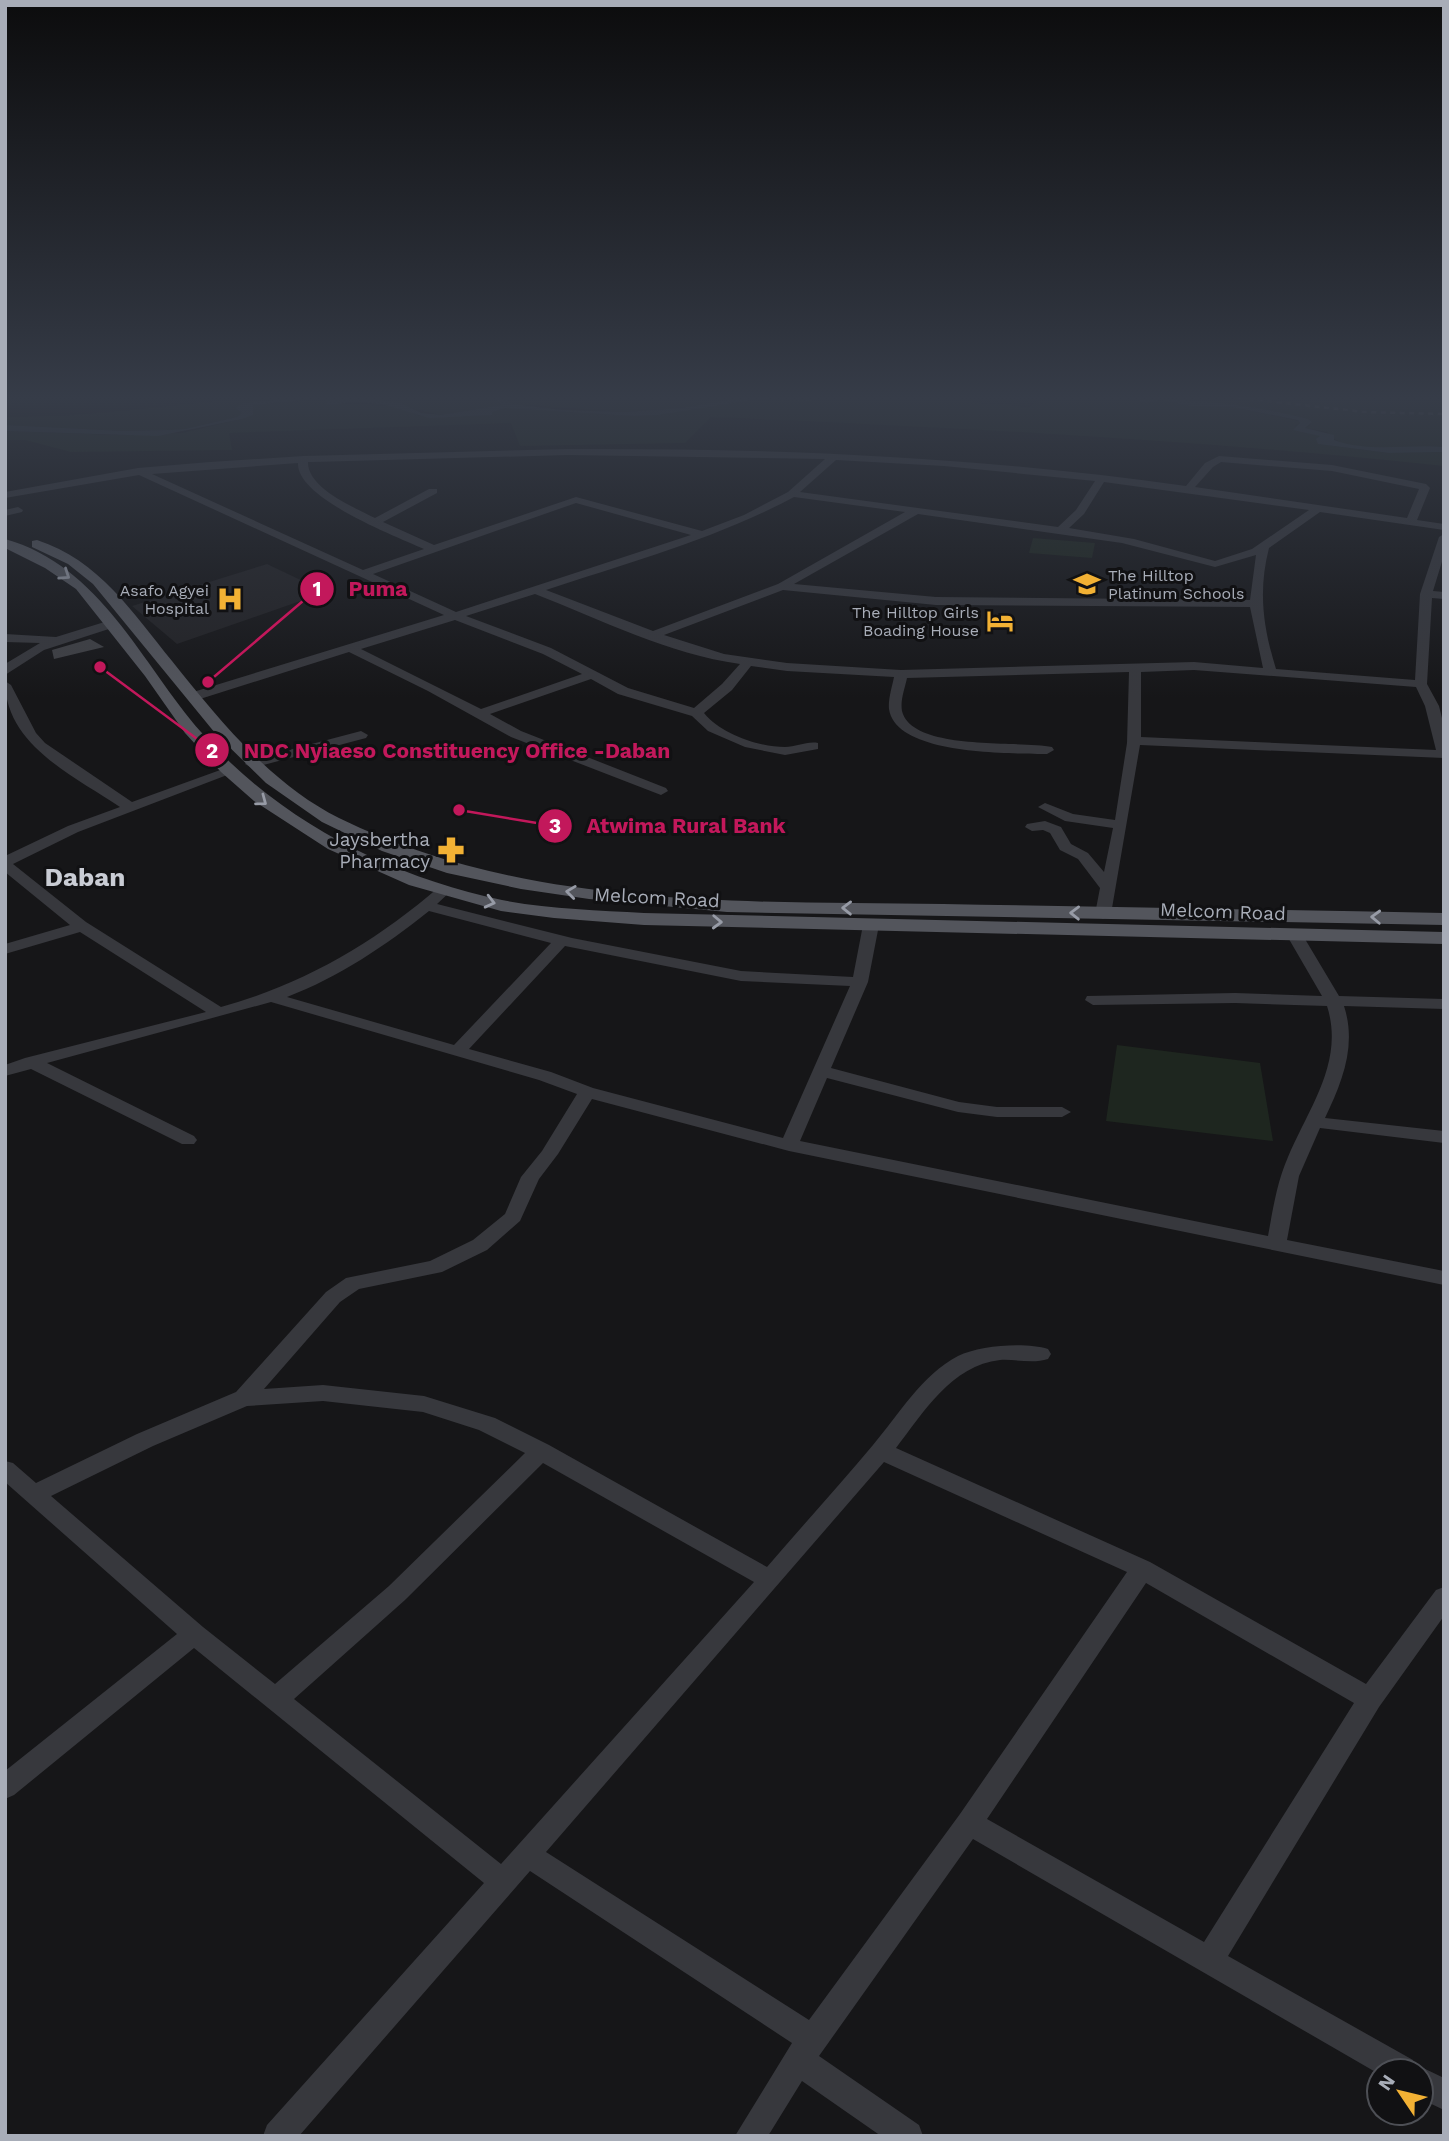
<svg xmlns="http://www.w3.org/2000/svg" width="1449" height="2141" font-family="'Work Sans',sans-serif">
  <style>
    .built { fill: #222225 }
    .green { fill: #1e261f }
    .water { fill: #2c353c }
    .building { fill: #404145 }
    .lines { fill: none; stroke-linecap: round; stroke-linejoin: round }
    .minor { fill: #37383d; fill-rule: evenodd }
    .major { fill: #53555c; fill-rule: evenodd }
    .rail { stroke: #4a4c52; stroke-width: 2.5; stroke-dasharray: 5 4.5; stroke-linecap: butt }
    .oneway { stroke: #979ba6 }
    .labels { text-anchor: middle; stroke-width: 6; stroke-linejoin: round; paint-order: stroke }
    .far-poi-label { font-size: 16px; fill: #a8adb8; stroke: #111113; text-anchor: end }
    .poi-label { font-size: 19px; fill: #a8adb8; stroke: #111113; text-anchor: end }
    .street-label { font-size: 19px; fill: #a8adb8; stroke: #111113 }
    .district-label { font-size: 26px; font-weight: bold; fill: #c9ccd4; stroke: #111113 }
    .leader { fill: none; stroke: #c2185b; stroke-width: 2.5 }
    .callout-dot { fill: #c2185b; stroke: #111113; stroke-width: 2.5 }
    .mark-label { font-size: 21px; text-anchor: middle; font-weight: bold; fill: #fff }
    .callout-label { font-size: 21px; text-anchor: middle; font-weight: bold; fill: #c2185b; stroke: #111113; stroke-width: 6; stroke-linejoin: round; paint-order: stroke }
  </style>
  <rect width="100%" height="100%" fill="#161618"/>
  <path class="built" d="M267,564L326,592L177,644L132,606Z"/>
  <path class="green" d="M254,398H295L242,403L243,413L237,417L185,429L167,430L123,431L5,425V417C89,418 171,404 254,398Z
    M366,398H493L504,405L441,415Z
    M504,398H739L682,408L624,412L512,404Z
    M835,398H962L983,404H1007L1027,408L1045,398H1127L1147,403L1162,400L1190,406L1232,407L1298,421L1300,423L1295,426L1322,436L1318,444L1389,453L1444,452V466C1200,440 955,427 711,417L685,443L520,446L511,423L229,433L232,450L71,452L25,440H5V431L118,435L182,433L242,419L253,405L326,399L343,404L395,406L420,416L492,415V412L504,408L634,416L658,415L753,400L809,401Z
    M1168,398H1444V447C1413,445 1348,459 1327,432L1304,428L1311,425C1266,402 1216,408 1168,398Z
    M1033,538L1095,543L1092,558L1029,553Z
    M1117,1045L1260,1063L1273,1141L1106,1121Z"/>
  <path class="water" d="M295,398H366L401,403L421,413L441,415L502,405L493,398H504L512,404L562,410L624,412L682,408L739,398H835L809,401L753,400L658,415L634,416L504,408L492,412V415L429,418L382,404L354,402L327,405L326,399H316L253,405V415L242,419L158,436L5,431V425L123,431L167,430L185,429L237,417L242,413L236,408L242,403Z
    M1127,398C1184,398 1253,404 1308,419L1312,422L1305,428L1334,435V440C1370,453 1406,444 1444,447V452L1389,453L1318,444L1316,439L1320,436L1293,430L1300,423L1298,420L1232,407L1190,406L1162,400L1147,403Z"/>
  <path class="building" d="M90,639L104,647L54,659L52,650Z"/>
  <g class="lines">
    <path class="minor" d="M568,449C775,448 981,457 1186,486L1205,463L1219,456L1332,465L1426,484L1430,488L1417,520L1444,524V530L1320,512L1269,548C1258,591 1263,627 1276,669L1415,680L1420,594L1439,537L1444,534V555L1433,591L1444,592V599L1432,598L1427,684L1439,706L1444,726V758L1140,745L1111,914L1103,919L1095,914L1100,888L1078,859L1060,850L1050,833L1043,830L1032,831L1025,827L1027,824L1045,821L1061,827L1071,844L1088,853L1104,872L1113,828L1065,821L1038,807L1045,803L1073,814L1115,820L1127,743L1129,672L907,678C905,688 900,700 902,711C912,752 1020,740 1052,747L1054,750L1047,754C1012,753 896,756 889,709C888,699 892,687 894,677L787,671L751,666L732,690L704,713C721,734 759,747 785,747C796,747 807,741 818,743V749L785,755L745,747L708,731L692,716L618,694L591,679L490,714L521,731L666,788L668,791L661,795L511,737L428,691L349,652L200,699H190V693L444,615L139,475L5,498V492L138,468L210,462L304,456ZM568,455L825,459L788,492L744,515L702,531L576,497L434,545L383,522L437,493V489H429L375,518C355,508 307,488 308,462H313ZM836,460L944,466L1095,481L1076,510L1058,527L800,492ZM1221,462L1332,471L1419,489L1407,518L1195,487L1213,467ZM298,463C296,498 395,536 424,549L363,570L152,474ZM1104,482L1309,510L1252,549L1215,561L1134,539L1069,528L1084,514ZM794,497L905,512L778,584L653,631L546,590C630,562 715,539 794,497ZM576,503L691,535L456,612L373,574ZM918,514L1122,543L1215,567L1256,555L1250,600L936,597L794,584ZM783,590L936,605L1250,607L1263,668L1194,662L901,670L787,663L724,654L664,635ZM535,594C602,620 668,654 740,664L722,684L694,708L628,688L551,648L466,616ZM455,620L543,654L582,674L481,709L361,649ZM1194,670L1416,687L1425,706L1436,750L1141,737V672Z
      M18,507L23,510L22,512L5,516V510Z
      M111,620L115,621V627L44,650L5,675V664L40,643L5,642V634L56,637Z
      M5,681L11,685L36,733L45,743L132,802L223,769L228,768L235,772L78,832L13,864L86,922L221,1007C304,984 374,943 439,887L444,885L452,890L437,904L572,938L741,971L853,977L863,925L871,920L879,925L868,982L831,1068L959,1102L997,1107H1062L1071,1112L1062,1117H997L958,1112L827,1078L800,1141L1268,1236C1273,1209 1277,1182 1288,1157C1308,1109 1345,1062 1327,1006L1235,1003L1093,1005L1085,1000L1087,996L1235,993L1322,996L1286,934L1294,929L1302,934L1339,996L1444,999V1009L1344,1006C1357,1046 1342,1082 1325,1118L1444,1131V1143L1320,1128L1299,1176L1287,1240L1444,1271V1285L789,1151L592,1099L558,1154L539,1179L520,1221L487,1250L442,1272L359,1289L340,1302L264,1389L323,1385L424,1396L495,1418L549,1445L767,1567C802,1526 839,1486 873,1445C899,1414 922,1375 958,1356C980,1345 1026,1342 1048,1349L1051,1354L1048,1359C1033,1364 1016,1359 1000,1360C952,1365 923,1413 896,1448L1150,1562L1366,1684L1436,1590L1444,1587V1616L1379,1707L1228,1956L1413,2060L1416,2069L1421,2067L1444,2078V2110L1421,2099V2071H1379V2074L973,1839L819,2056L919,2125L923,2136H881L802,2081L768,2136H735L792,2043L530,1871L299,2136H263L267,2125L484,1883L194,1648L14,1795L5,1799V1771L177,1634L5,1482V1461L13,1463L36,1483L137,1434L236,1392L326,1292L346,1278L430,1261L473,1240L505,1214L521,1177L542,1151L577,1094L539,1080L271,1002L47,1063L194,1136L197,1140L194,1144H182L31,1069L5,1076V1065L25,1058L206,1012L80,932L5,954V944L70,925L5,872V856L68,826L120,807C74,776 5,745 5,681ZM429,911L551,943L454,1045L287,997C339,977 385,946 429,911ZM565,946L741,981L850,986L783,1138L593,1088L551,1072L469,1049ZM323,1401L423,1412L479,1430L525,1453L389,1586L275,1684L203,1627L51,1496L153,1446L247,1406ZM884,1462L1127,1572L960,1814L809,2020L546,1852ZM543,1463L754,1582L501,1864L294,1699L405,1600ZM1146,1583L1354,1703L1204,1942L987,1819Z
      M361,731L368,735L366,738L252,768L245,764L247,761Z"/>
    <path class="major" d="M5,539C101,566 141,663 201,732C278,820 388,876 502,900C548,909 597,910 644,913L1444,932V944L644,925L554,918L501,911L409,885L328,849L254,801L221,772L185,733L145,676L76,589L45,568L5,548Z
      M37,540C99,560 133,613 172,661C219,720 271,784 339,818C526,910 741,901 943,904C1110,907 1277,910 1444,913V925L727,912L589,899L521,889L447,873L382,851L322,822L266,783L215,733L93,584L68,564L32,547V541Z"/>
    <path class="rail" d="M1239,398L1365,412L1444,414"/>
  </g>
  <defs><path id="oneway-chevron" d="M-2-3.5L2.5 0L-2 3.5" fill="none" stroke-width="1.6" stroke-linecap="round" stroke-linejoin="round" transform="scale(1.75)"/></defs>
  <g class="oneway">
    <use href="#oneway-chevron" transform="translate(65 575) rotate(34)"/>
    <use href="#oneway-chevron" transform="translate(262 801) rotate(37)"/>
    <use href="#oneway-chevron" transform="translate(571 892) rotate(-173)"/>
    <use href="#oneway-chevron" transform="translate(490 902) rotate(14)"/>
    <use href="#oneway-chevron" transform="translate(847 908) rotate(-179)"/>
    <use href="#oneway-chevron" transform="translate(1075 913) rotate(-179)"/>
    <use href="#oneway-chevron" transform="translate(1376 917) rotate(-178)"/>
    <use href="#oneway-chevron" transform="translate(717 922) rotate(2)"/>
  </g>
  <linearGradient id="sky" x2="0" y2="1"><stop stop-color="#0c0c0d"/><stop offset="0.57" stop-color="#363c48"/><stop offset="1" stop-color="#363c48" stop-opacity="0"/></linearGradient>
  <rect width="1449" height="698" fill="url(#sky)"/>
  <defs>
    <g id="school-bare" transform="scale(2.1)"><path d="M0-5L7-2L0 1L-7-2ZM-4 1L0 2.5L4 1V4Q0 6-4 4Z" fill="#f2b134" stroke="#111113" stroke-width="2.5" paint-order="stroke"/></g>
    <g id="hospital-bare" transform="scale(2.1)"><path d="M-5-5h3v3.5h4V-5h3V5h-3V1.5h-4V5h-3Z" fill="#f2b134" stroke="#111113" stroke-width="2.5" paint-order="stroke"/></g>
    <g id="hotel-bare" transform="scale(2.1)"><path d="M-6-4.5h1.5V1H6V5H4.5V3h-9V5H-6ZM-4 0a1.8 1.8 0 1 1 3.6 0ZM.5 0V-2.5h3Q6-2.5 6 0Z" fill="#f2b134" stroke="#111113" stroke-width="2.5" paint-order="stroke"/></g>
    <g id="pharmacy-bare" transform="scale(2.1)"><path d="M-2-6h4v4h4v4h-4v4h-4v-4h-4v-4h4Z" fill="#f2b134" stroke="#111113" stroke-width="2.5" paint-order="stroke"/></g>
  </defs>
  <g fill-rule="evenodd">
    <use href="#school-bare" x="1087" y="584"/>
    <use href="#hospital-bare" x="230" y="599"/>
    <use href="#hotel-bare" x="1000" y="621"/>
    <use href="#pharmacy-bare" x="451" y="850"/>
  </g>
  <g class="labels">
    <g class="far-poi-label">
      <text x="1108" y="581" text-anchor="start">The Hilltop<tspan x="1108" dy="18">Platinum Schools</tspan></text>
      <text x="209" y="596">Asafo Agyei<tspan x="209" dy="18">Hospital</tspan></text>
      <text x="979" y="618">The Hilltop Girls<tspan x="979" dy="18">Boading House</tspan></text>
    </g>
    <g class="poi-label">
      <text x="430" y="846">Jaysbertha<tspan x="430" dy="22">Pharmacy</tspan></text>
    </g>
    <g class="street-label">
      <text transform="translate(657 897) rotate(3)" y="7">Melcom Road</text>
      <text transform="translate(1223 911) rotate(2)" y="7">Melcom Road</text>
    </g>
    <g class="district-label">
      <text x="85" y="886">Daban</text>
    </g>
  </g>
  <path class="leader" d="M208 682L317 589M100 667L212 750M459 810L555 826"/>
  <g class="callout-dot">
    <circle cx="208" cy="682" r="7"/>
    <circle cx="100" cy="667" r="7"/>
    <circle cx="459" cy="810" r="7"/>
    <circle cx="317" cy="589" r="18"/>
    <circle cx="212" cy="750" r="18"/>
    <circle cx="555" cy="826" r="18"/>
  </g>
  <g class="mark-label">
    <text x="317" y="596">1</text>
    <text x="212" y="758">2</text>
    <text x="555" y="833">3</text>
  </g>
  <g class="callout-label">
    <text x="378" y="596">Puma</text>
    <text x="457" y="758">NDC Nyiaeso Constituency Office -Daban</text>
    <text x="686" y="833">Atwima Rural Bank</text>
  </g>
  <rect width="1449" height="2141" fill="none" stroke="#a8adb8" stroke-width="14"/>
  <g transform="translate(1400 2092) rotate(305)"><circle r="33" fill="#111113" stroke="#4d4f55" stroke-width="2"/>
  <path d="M0-5L12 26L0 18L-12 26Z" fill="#f2b134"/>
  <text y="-10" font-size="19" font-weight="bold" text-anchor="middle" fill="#a8adb8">N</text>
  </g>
</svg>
